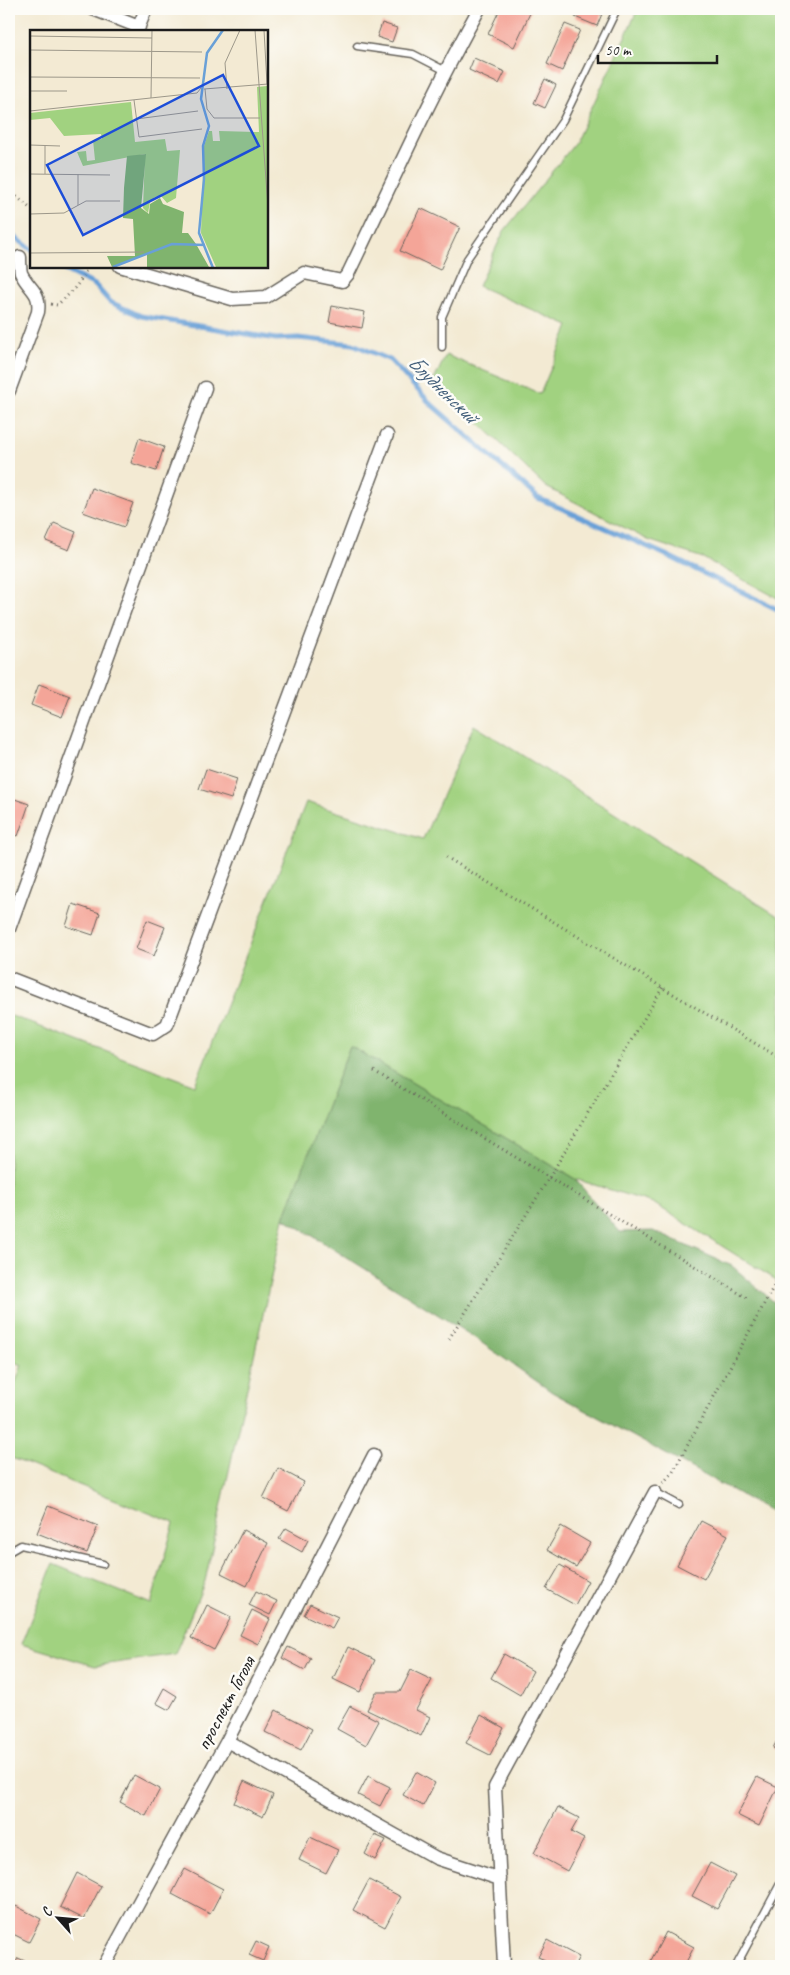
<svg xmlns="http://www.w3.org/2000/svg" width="790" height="1975" font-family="Caveat,sans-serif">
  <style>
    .green { fill: #a1d280; stroke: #5e774e }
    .forest { fill: #80b46e; stroke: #4e6845 }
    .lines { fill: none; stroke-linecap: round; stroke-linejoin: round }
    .stream { stroke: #69a0d7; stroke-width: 5 }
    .building { fill: #f4a598 }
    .lane-casing { stroke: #67645c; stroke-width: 9 }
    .street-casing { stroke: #67645c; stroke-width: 15 }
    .path { stroke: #67645c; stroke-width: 3; stroke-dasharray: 1 4; stroke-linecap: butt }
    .lane { stroke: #fff; stroke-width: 6 }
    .street { stroke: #fff; stroke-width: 12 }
    .labels { text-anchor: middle; stroke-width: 5; stroke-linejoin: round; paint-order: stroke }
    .street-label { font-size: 20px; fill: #1c1c1c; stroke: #fdfcf7 }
    .water-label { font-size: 21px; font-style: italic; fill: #425e7a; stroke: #fdfcf7 }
    .inset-river { fill: none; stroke: #69a0d7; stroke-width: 2.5 }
    .inset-road { fill: none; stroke: #9d988a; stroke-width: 1 }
    .view { fill: #1d4ed8; fill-opacity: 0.15; stroke: #1d4ed8; stroke-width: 2.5 }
    .inset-edge { fill: none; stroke: #1c1c1c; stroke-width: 2.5 }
  </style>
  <rect width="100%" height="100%" fill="#fdfcf7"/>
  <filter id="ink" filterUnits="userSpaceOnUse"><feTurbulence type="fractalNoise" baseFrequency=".02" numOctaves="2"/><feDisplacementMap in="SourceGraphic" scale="10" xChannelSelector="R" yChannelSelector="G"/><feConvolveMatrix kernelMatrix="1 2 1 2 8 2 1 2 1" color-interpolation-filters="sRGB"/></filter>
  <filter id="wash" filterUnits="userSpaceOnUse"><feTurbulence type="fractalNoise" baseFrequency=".0096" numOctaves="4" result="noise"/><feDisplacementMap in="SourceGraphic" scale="20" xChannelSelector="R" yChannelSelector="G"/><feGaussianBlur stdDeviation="1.12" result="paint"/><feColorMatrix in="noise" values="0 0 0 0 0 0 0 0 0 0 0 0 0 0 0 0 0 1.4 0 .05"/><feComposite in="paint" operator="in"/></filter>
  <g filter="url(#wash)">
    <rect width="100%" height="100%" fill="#f3ead3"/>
    <path class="green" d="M638,9H781V600L703,558L648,540L546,487L434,380L446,355L540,394L569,326L478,286L504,231L575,143Z
      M474,725L781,918V1149L779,1155L781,1163V1283L653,1203L575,1179L350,1046L284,1218L205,1581L175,1654L95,1666L21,1644L53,1564L151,1604L174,1523L9,1457V1400L22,1365L9,1360V1015L195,1085L306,802L423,839Z"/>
    <path class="forest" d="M350,1046L575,1179L620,1232L653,1231L732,1266L781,1308V1517L552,1392L472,1336L284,1218Z"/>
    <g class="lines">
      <path class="stream" d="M9,233L31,249
        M56,266L95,285L110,302L141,316L276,339L298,338L353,344L390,360L431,404L538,498L666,555L781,611"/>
    </g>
    <g id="blocks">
      <path class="building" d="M500,9H532L514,47L488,34Z
        M578,9H604L597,26L575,17Z
        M382,23L397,28L392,42L377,37Z
        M565,24L580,30L562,71L547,64Z
        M474,58L505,72L499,84L469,70Z
        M545,79L556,85L545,108L534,103Z
        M420,208L460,227L440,270L400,251Z
        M332,306L365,312L362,328L329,322Z
        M139,438L164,447L156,471L131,463Z
        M92,488L133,503L124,527L83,512Z
        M54,523L76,532L69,550L46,541Z
        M39,684L70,696L62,717L31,705Z
        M206,769L237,779L231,799L199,789Z
        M9,797L29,804L18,836L9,832Z
        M73,904L100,913L93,935L66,926Z
        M147,920L165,927L154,956L136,949Z
        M278,1468L304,1482L288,1511L263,1498Z
        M48,1506L98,1526L87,1553L37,1533Z
        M701,1521L728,1535L704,1579L677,1565Z
        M561,1526L590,1543L576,1567L547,1550Z
        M286,1528L308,1540L302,1552L279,1539Z
        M243,1530L268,1543L247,1586L221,1573Z
        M560,1565L588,1581L575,1605L546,1589Z
        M256,1591L277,1601L270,1615L249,1605Z
        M310,1604L338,1617L332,1628L304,1615Z
        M207,1605L231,1617L214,1650L191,1638Z
        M252,1610L270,1619L258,1644L240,1635Z
        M288,1647L311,1658L305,1670L282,1658Z
        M348,1647L375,1660L360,1692L333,1679Z
        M504,1654L533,1671L520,1695L491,1678Z
        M411,1670L432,1680L416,1710L430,1717L421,1736L367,1710L376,1692H400Z
        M164,1688L177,1696L169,1710L156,1703Z
        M350,1706L379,1721L366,1745L337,1729Z
        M276,1710L312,1729L301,1750L265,1732Z
        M481,1715L504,1728L490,1755L466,1743Z
        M781,1733V1753L773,1748Z
        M416,1772L435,1783L423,1806L403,1795Z
        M134,1775L160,1789L146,1816L120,1802Z
        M368,1776L390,1787L380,1806L358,1795Z
        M757,1777L778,1787L759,1826L737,1815Z
        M244,1781L273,1795L263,1817L234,1803Z
        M558,1807L579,1818L571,1832L584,1839L567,1871L534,1853Z
        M375,1835L386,1840L375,1860L365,1854Z
        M310,1837L338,1850L326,1873L299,1860Z
        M710,1863L735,1876L717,1909L692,1896Z
        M185,1869L223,1889L210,1914L172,1894Z
        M77,1873L101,1886L84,1919L60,1907Z
        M369,1880L401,1897L385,1927L353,1910Z
        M16,1906L41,1919L29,1942L9,1932V1920Z
        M666,1932L694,1947L684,1966H648Z
        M547,1940L579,1957L574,1966H542L545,1960L538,1957Z
        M256,1941L269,1947L263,1961L249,1955Z
        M18,1958L36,1966H14Z"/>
    </g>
  </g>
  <g filter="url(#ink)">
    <use href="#blocks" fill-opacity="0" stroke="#67645c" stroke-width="1"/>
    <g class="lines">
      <g class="lane-casing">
        <path id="lane" d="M357,46L413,54L444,70
          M442,347V317L467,259L563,120L617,9
          M655,1492L679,1505
          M9,1552L21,1545L103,1564
          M736,1966L781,1882"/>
      </g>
      <g class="street-casing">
        <path id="street" d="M93,9L139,27
          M137,31L146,9
          M120,266L232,299L266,297L304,273L342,281L348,274C391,185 431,95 479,9
          M9,391L38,312C41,291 29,290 21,273C20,269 20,262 20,257
          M9,929L205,388
          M9,978L153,1034L167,1025L387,435
          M227,1741L436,1858L500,1879
          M104,1966L227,1741L374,1455
          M504,1966L495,1787L655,1492"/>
      </g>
      <path class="path" d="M9,190L31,209
        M51,304L57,305C71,293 81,283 88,266
        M446,857L781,1059
        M374,1071L747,1298
        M449,1339L549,1178L663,987
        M663,1483L673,1472L781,1273"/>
      <use href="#lane" class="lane"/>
      <use href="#street" class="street"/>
    </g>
  </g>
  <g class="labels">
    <g class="street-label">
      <text transform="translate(225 1703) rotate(-62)" y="7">проспект Гоголя</text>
    </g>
    <g class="water-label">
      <text transform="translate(443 389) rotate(44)" y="7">Блудненский</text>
    </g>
  </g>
  <g transform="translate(30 30)">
    <rect width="238" height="238" fill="#f3ead3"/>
    <path d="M237,56V237H186L171,203L174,116L179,101H182L183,111H190L189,101L229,102L227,57ZM101,72L105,112L135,109L137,121L150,120L146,168L137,173L131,166L125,167L120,172L118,183L113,178L115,124L53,136L47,122L56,121L57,131L65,130L63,110L72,109L71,104L34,106L20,88L0,90V83Z" fill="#a1d280"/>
    <path d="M116,124L111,178L119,184L120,174L130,168L133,174L154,182L152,203H158L166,214L179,237H117V224L82,237L77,226H105L103,189L93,188L94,158L97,126Z" fill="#80b46e"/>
    <path class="inset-river" d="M83,237L142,214L175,215M183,238L169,203L174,149L173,116L179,96L171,69L177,23L193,0"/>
    <path class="inset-road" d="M225,0L238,177M234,0L237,54M0,6L122,8M0,20L172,22M0,47L170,48M174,59L238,54M175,59L177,79L184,88H230M197,59L195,33L210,0M0,61H37M121,68L122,0M104,70L109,107L172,99M0,81L167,63L171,58M106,89L168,81M0,115L30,116M0,144L80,145M15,144V115M48,144V175M0,184L34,183L56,171H90M0,223L114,222"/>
    <path class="view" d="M193,45L229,116L53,205L17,135Z"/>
    <rect width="238" height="238" class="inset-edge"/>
  </g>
  <rect width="790" height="1975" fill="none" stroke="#fdfcf7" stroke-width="30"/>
  <g transform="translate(58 1918) rotate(297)" stroke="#fdfcf7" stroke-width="4" paint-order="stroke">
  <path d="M0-4L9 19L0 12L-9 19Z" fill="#1c1c1c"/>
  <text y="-8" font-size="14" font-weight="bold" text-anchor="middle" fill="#1c1c1c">С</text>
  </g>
  <path d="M598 55v8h119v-8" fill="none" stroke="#1c1c1c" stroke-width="2.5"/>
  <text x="605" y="55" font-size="15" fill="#1c1c1c" stroke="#fdfcf7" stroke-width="4" paint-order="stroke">50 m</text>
</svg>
